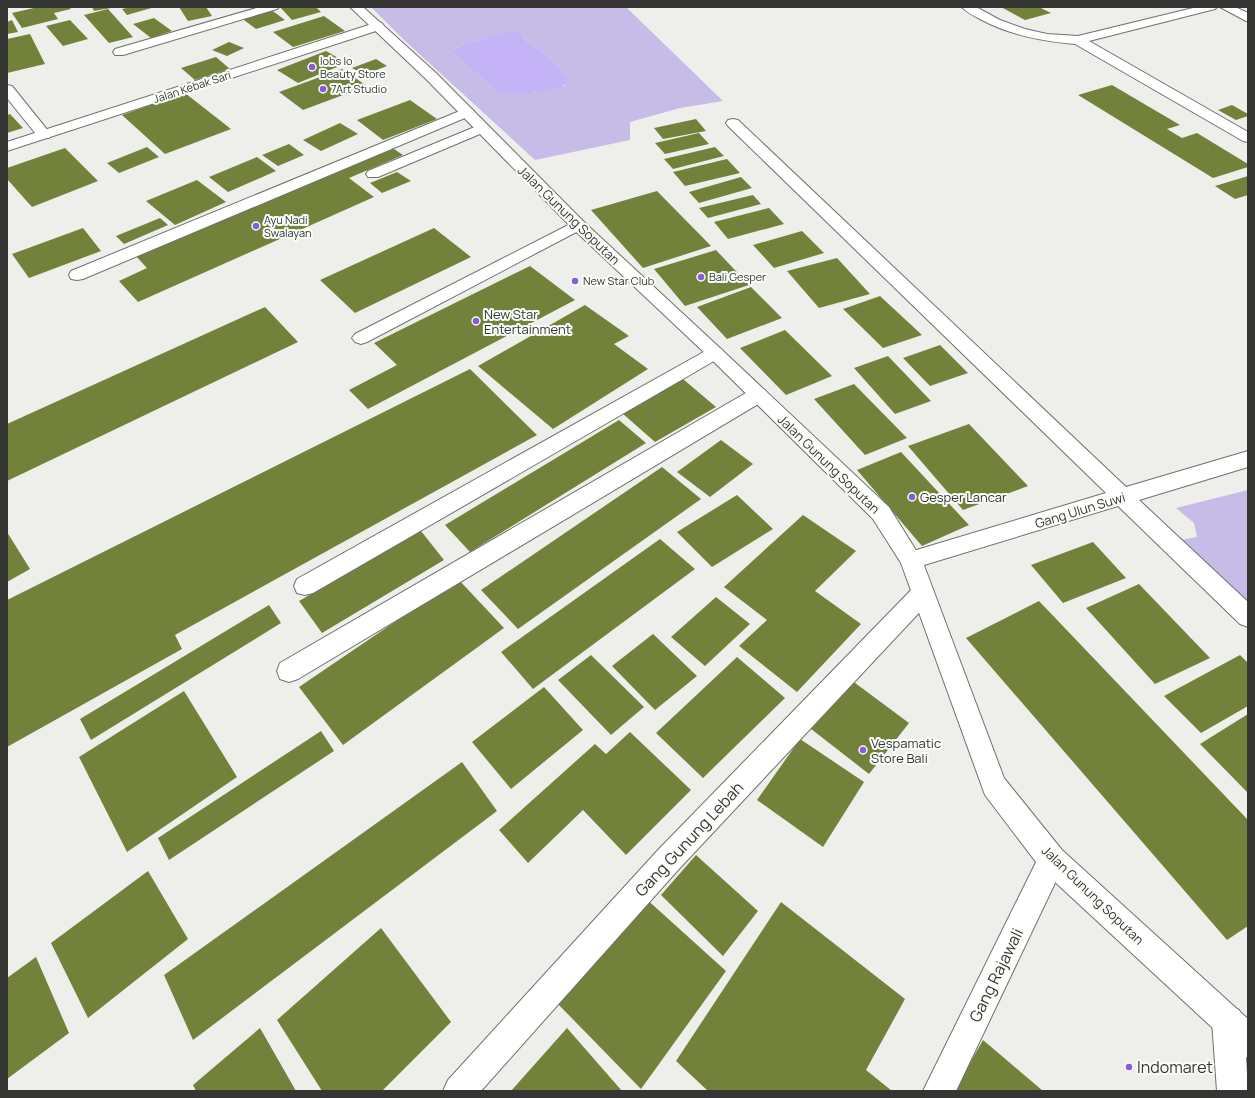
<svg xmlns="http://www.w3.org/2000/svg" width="1255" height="1098" font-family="Manrope,sans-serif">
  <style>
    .green { fill: #c7bce8; fill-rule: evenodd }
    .water { fill: #c5b3f8 }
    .building { fill: #73823b }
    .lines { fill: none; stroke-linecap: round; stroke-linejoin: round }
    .lane-casing { stroke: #6f716d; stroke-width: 2 }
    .street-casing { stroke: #6f716d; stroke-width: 2 }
    .secondary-casing { stroke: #6f716d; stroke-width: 2 }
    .lane { fill: #fff; fill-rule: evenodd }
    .street { fill: #fff; fill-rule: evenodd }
    .secondary { fill: #fff; fill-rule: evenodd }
    .poi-dot { fill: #865dd7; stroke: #fbfdf8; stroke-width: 1.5 }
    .labels { text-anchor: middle; stroke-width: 4; stroke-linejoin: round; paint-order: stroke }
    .far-poi-label { font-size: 11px; fill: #353634; stroke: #fbfdf8; text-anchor: start }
    .far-street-label { font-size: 11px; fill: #353634; stroke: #fbfdf8 }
    .street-label { font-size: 13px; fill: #353634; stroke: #fbfdf8 }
    .poi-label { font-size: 13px; fill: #353634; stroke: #fbfdf8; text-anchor: start }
    .near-street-label { font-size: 16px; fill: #353634; stroke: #fbfdf8 }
    .near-poi-label { font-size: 16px; fill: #353634; stroke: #fbfdf8; text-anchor: start }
  </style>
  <rect width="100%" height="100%" fill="#eeefeb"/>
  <path class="green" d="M371,7H626L723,101L680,108L630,122V140L535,160L404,40ZM513,32L521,34L528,43L542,51L562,70L565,85L535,93L452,50L467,43Z
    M1248,490V603L1180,540L1197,537L1194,523L1176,508Z"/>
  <path class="water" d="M513,31L521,34L528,43L542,51L562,70L569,80C557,96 518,93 499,93L452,50L467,43Z"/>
  <path class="building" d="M38,7H69L71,9L54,13L58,19L22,28L12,13Z
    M92,7H111V8L94,11Z
    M131,7H155L127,15L122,9Z
    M179,7H206L212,16L188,21Z
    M280,7H316L321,12L292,20Z
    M1001,7H1039L1051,13L1025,20Z
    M108,9L133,37L109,43L84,15Z
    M270,9L285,20L256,29L240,17Z
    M324,16L345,31L293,47L273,32Z
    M154,18L172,31L151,38L133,24Z
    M12,20L18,32L7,34V22Z
    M70,20L88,39L63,46L46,26Z
    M30,34L45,64L7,73V39Z
    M229,42L244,48L227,56L212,50Z
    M326,51L347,63L298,83L277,70Z
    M216,57L230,69L195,80L181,68Z
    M376,59L387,66L364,75L352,68Z
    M342,69L367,86L303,110L279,92Z
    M1112,85L1180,125L1167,129L1182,138L1197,133L1248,164V167L1213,178L1078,95Z
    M185,93L231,129L165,154L122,115Z
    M410,100L437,119L383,140L357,120Z
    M1232,105L1248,114V116L1236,120L1218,110Z
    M10,114L23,128L7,133V115Z
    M696,119L706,131L663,139L654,128Z
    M340,123L358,134L321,151L303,140Z
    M699,133L709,144L665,154L655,143Z
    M289,144L304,155L278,166L262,155Z
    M147,147L159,157L119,173L107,163Z
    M391,147L403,155L349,178L374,197L138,302L119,281L147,268L134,254Z
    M715,147L724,156L673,169L664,159Z
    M65,148L98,181L32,207L7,179V168Z
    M257,157L276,171L228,192L209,177Z
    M727,159L740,173L685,186L673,172Z
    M397,172L411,181L382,193L370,183Z
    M1248,176V195L1235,199L1215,186Z
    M741,177L752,188L699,203L689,192Z
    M197,180L226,202L175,225L146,201Z
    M657,191L711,246L643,268L591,210Z
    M753,195L761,204L708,218L699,208Z
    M769,208L784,224L728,239L714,222Z
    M160,218L168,225L124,244L116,236Z
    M83,228L101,251L29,278L12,254Z
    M434,228L471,257L355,313L320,280Z
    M802,231L824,253L774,268L753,245Z
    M716,250L749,285L685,306L654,269Z
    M837,258L870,294L819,308L787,271Z
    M530,266L575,300L368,409L349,390L397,365L374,343Z
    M751,287L782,318L727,339L697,307Z
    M880,296L922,335L883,348L843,309Z
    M585,305L629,336L614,344L648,369L553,429L478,366Z
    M265,307L298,342L7,481V424Z
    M785,330L832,376L786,395L740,348Z
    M940,345L968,373L930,386L903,358Z
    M888,356L931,401L895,414L854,368Z
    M470,369L537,435L175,635L182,649L7,747V600Z
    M683,379L716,407L655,442L622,413Z
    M854,384L907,438L865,455L814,399Z
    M619,420L646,443L470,552L445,525Z
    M969,424L1028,486L963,510L908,446Z
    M721,440L753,464L710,497L677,472Z
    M901,452L969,525L922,546L857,470Z
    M662,467L701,499L518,629L481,590Z
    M737,495L773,529L712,567L677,532Z
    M803,515L856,551L815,591L861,624L797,692L739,646L767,620L724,587Z
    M421,531L444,560L322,633L299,601Z
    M7,532L30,569L7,582Z
    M660,539L695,569L533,689L501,652Z
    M1093,542L1126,578L1063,603L1031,565Z
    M458,579L504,628L343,745L299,687Z
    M1139,584L1210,658L1155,684L1086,608Z
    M716,597L750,624L705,666L671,637Z
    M1039,601L1248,820V926L1227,940L966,638Z
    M269,605L281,623L91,740L80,719Z
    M653,634L697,676L655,710L612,666Z
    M591,655L644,707L611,735L558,680Z
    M1240,655L1248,663V706L1201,733L1164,696Z
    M737,657L785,698L703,778L656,733Z
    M847,677L909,723L869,774L806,725Z
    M544,687L583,730L511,789L472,742Z
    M184,691L237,777L127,852L79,757Z
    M1248,714V793L1200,744Z
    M321,731L334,751L169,860L158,838Z
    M630,732L691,790L626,855L583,810L528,863L499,830L595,744L606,754Z
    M800,739L864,782L823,847L757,800Z
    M462,762L497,811L193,1040L164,975Z
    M696,855L758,911L723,956L661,895Z
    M148,871L188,939L88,1018L51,943Z
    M643,896L726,971L641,1089L556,1002Z
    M781,902L905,999L866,1070L892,1091H708L676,1061Z
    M381,928L451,1022L382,1091H322L277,1020Z
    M36,957L69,1033L7,1079V978Z
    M260,1028L296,1091H196L193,1085Z
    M567,1028L622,1091H511Z
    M983,1040L1043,1091H954Z"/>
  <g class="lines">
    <g class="lane-casing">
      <path id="lane" d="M962,7H976L1000,20L1025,29L1047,34L1078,36L1197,7H1217L1215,9L1089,41L1248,132V142L1243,141L1075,44C1041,41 1010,35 980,19C974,16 966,12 962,7Z
        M1220,7H1235L1248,13V22Z
        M7,85L12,86L49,132L51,135L49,138H39L7,98Z
        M467,108L472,109L474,112L472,115L83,279L77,280L71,279L69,275L71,271Z
        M482,124L487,125L489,128L487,131L378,177H368L366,174L368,171Z
        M578,220L584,222L586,225L584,228L367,342L361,344L355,342L352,338L355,334Z
        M715,347L721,349L724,353L721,357L313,593L305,595L297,593L294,586L297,579L709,349Z
        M758,388L765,390L768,395L765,400L298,679L289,682L280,679L277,671L280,663L751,390Z"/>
    </g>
    <g class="street-casing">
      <path id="street" d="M260,7H279L277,9L123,55H115L113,52L115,49Z
        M378,22L382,23L384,26L382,29L7,151V142Z
        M733,119L738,120L1126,487L1248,451V467L1139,500L1248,602V627L1240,624L1118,506L911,569L903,566L900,560L903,554L1106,493L728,126L726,123L728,120Z
        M923,583L931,586L934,593L931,600L678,870L481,1091H443L448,1080L658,850L915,586Z
        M1052,846L1062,850L1066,860L956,1091H923L1042,850Z
        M1228,1005L1239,1010L1244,1021L1248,1091H1217L1212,1021L1217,1010Z"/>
    </g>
    <g class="secondary-casing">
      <path id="secondary" d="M350,7H363L436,73L584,222L721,349L889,507L922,560L1004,778L1062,850L1248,1019V1058L1237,1053L1217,1032L1042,870L985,795L901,563L873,519L709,357L572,228L426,79Z"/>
    </g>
    <use href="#lane" class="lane"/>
    <use href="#street" class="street"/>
    <use href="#secondary" class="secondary"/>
  </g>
  <g class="poi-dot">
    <circle cx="312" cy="67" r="4"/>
    <circle cx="323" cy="89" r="4"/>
    <circle cx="256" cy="226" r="4"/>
    <circle cx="701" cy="277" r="4"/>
    <circle cx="575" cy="281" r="4"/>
    <circle cx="476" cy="321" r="4"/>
    <circle cx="912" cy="497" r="4"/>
    <circle cx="863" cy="750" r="4"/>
    <circle cx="1129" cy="1067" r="4"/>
  </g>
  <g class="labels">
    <g class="far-poi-label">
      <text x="320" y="65">Iobs Io<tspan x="320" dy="13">Beauty Store</tspan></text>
      <text x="331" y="93">7Art Studio</text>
      <text x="264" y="224">Ayu Nadi<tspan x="264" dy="13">Swalayan</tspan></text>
      <text x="709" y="281">Bali Gesper</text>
      <text x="583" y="285">New Star Club</text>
    </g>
    <g class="far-street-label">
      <text transform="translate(192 87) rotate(-18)" y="4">Jalan Kebak Sari</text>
    </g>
    <g class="street-label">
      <text transform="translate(569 215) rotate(44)" y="5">Jalan Gunung Soputan</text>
      <text transform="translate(829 464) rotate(44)" y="5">Jalan Gunung Soputan</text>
      <text transform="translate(1080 510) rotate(-17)" y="5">Gang Ulun Suwi</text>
      <text transform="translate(1093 895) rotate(44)" y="5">Jalan Gunung Soputan</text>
    </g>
    <g class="poi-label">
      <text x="484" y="319">New Star<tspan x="484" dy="15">Entertainment</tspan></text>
      <text x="920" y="502">Gesper Lancar</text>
      <text x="871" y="748">Vespamatic<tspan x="871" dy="15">Store Bali</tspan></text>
    </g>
    <g class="near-street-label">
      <text transform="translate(689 839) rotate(-47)" y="6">Gang Gunung Lebah</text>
      <text transform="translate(996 975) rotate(-64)" y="6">Gang Rajawali</text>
    </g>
    <g class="near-poi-label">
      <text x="1137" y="1073">Indomaret</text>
    </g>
  </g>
  <rect width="1255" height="1098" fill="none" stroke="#353634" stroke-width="16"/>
</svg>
